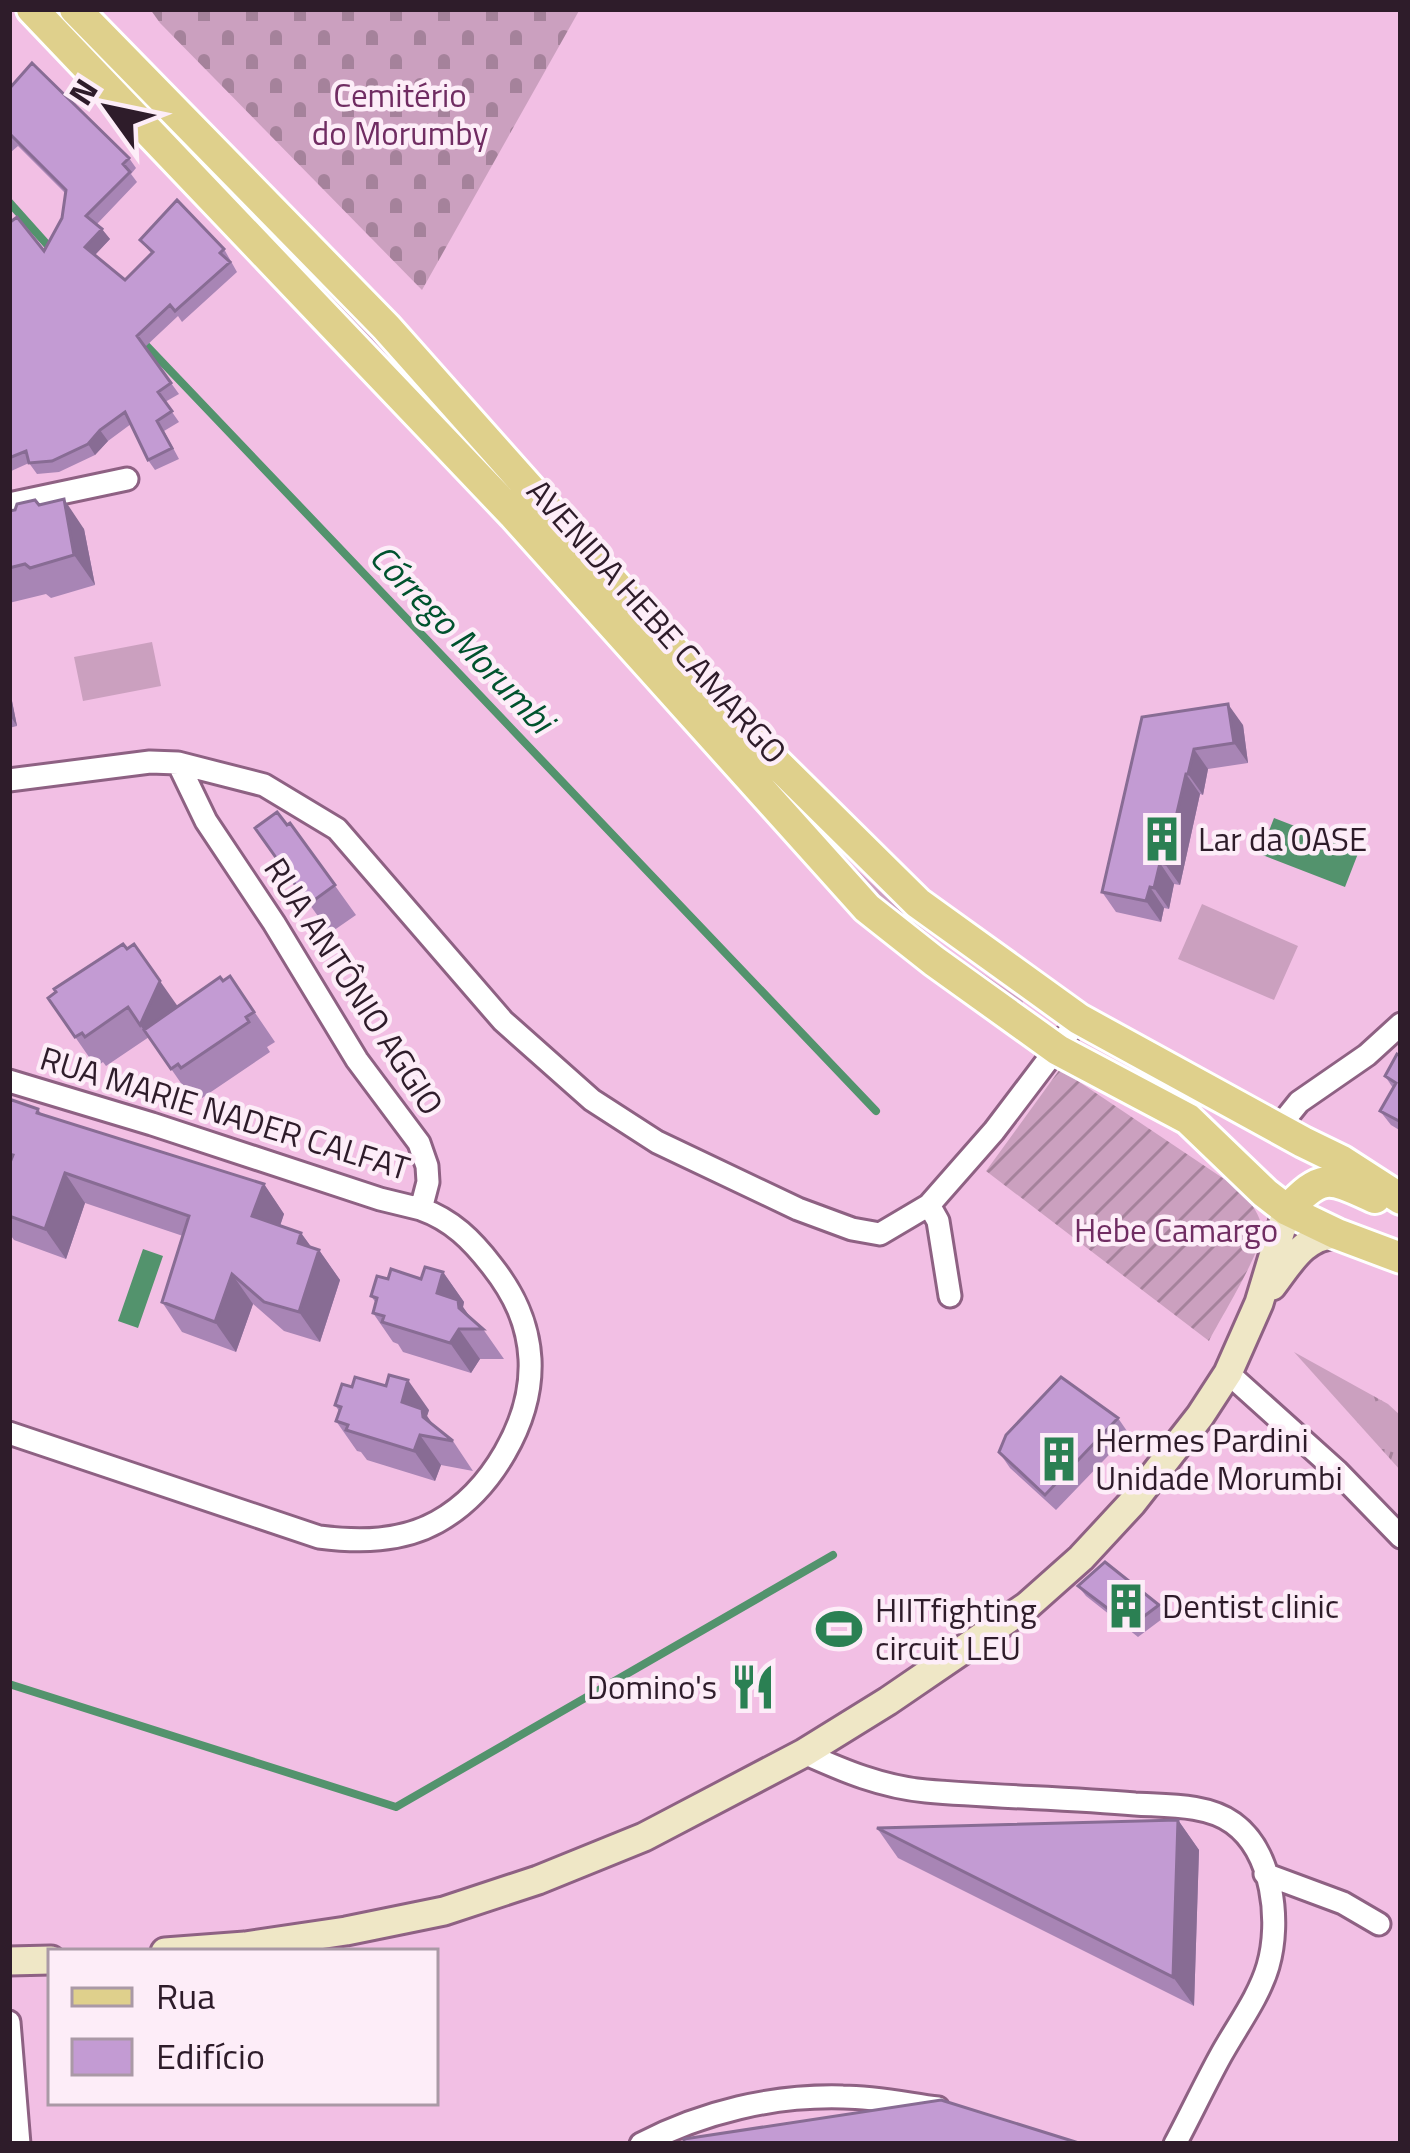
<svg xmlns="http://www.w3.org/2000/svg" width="1410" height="2153" font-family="'Titillium Web',sans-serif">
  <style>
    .grass { fill: #cba0bf }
    .cemetery { fill: url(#cemetery-stones) }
    .park { fill: url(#park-tufts) }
    .garden { fill: url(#garden-furrows) }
    .water { fill: #53936d }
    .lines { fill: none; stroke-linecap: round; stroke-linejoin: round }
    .stream { stroke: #53936d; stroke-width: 8 }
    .minor-casing { stroke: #8e6183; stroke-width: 27 }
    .secondary-casing { stroke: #8e6183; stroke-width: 33 }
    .primary-casing { stroke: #fff; stroke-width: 36 }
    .minor { stroke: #fff; stroke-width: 21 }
    .secondary { stroke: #efe7c6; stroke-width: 27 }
    .primary { stroke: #dfd08c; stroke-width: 30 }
    .wall { fill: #a885b5 }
    .shaded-wall { fill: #886c94 }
    .building { fill: #c39bd3; stroke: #886c94; stroke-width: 3 }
    .labels { text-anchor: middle; stroke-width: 9; stroke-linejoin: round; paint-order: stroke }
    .park-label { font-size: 33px; fill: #702c62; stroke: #fdedf8 }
    .street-label { font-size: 33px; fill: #2e1c2a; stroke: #fdedf8 }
    .poi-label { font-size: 33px; fill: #2e1c2a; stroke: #fdedf8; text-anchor: start }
    .water-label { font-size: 36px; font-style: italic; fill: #00532e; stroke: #fdedf8 }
  </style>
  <defs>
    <pattern id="cemetery-stones" width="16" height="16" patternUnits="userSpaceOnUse" patternTransform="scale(3)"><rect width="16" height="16" fill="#cba0bf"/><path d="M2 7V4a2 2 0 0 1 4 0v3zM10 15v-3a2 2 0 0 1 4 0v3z" fill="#a5829b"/></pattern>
    <pattern id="park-tufts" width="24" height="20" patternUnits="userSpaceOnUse" patternTransform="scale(3)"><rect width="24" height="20" fill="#cba0bf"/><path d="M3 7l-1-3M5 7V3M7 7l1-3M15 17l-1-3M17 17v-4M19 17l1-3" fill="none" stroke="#a5829b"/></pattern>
    <pattern id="garden-furrows" width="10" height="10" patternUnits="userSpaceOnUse" patternTransform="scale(3)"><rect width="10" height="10" fill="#cba0bf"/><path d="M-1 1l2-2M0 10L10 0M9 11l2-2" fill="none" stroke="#a5829b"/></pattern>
  </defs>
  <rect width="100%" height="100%" fill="#f2bfe4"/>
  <path class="grass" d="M54,9H63L491,456L837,851L901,911L948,950L1023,1001V1006L892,913L524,507L460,431Z
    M152,642L161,686L83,701L74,657Z
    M1202,904L1298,946L1274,1000L1178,959Z"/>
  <path class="cemetery" d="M150,9H580L422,290L160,23Z"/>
  <path class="park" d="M1294,1352L1388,1404L1401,1416V1471Z"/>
  <path class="garden" d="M1060,1069L1245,1193C1251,1204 1260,1215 1262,1228C1265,1247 1220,1319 1209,1341L986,1171Z"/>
  <path class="water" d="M1274,818L1359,851L1345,887L1260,854Z
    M143,1249L163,1256L138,1328L118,1321Z"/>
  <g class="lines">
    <path class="stream" d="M9,202L52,250
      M143,342L876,1111
      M9,1684L396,1807L833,1555"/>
    <g class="minor-casing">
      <path id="minor" d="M9,504L127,479
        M9,780L150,762L178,763L264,785L337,829L503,1021L592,1100L657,1142L798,1209L852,1229L880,1234L929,1205
        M9,1081L152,1124L380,1199L421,1209
        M1278,1128L1299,1102L1367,1055L1401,1024
        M950,1296L938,1221L929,1205L994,1131L1079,1019
        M1228,1373L1337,1471L1401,1537
        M9,1433L319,1537C359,1542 401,1542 437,1522C491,1492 533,1421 530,1359C528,1323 514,1294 492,1266C472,1240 452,1220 421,1209L428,1182L427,1166L419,1143L357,1060L274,923L206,821L178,763
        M804,1753C844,1771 882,1787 926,1791C995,1797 1066,1798 1135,1804C1166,1806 1207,1804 1233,1823C1273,1852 1281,1921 1268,1966C1259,1997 1237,2026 1221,2055C1205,2084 1191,2114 1175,2144
        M1265,1874L1343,1903L1379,1924
        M9,2022L19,2144
        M641,2144C703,2112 773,2095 843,2097C875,2097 907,2104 938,2108"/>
    </g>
    <g class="secondary-casing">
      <path id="secondary" d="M1272,1286C1291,1261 1304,1236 1337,1234
        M165,1952L245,1946L346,1931L444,1911L538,1880L644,1837L804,1753L888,1701L1027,1606L1081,1558L1132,1503L1200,1416L1228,1373L1259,1303L1287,1210
        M9,1961L51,1960"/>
    </g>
    <g class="primary-casing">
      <path id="primary" d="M32,9L514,515L867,908L934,961L1058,1050L1188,1119L1265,1193L1287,1210L1337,1234L1401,1258
        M75,9L386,327L754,741L918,903L1079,1019L1303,1142L1342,1161L1401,1199
        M1287,1210C1323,1172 1329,1177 1375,1198"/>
    </g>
    <use href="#minor" class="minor"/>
    <use href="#secondary" class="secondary"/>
    <use href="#primary" class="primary"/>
  </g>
  <path class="wall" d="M9,89L129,158L136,168L131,174L137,182L97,224L110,239L95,255L125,280L151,253L140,240L224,249L237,272L182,322L178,316L145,347L179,394L165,402L179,422L164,431L179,459L155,470L148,460L131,424L108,441L95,455L59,472L37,474L29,463L9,472V223L44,251L62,218L65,193L18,146L11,152L9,151Z
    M39,505L84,529L95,585L51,598L46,594L9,603V511Z
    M9,686L17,726L9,728Z
    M1142,717L1243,725L1248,763L1208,769L1203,795L1200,794L1180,885L1174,884L1169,909L1164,908L1161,922L1116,912L1102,892Z
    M290,823L356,915L330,933L255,828L287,825Z
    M230,976L275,1042L267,1047L270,1052L202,1098L199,1094L192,1099L149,1037L106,1066L103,1062L96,1067L48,998L56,992L178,1006Z
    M1401,1056V1131L1391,1125L1380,1111L1393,1088L1385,1076Z
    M9,1099L38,1109L42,1115L264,1184L284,1214L280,1226L301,1233L312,1248L319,1250L340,1280L320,1342L284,1331L253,1304L236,1352L182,1332L162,1302L183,1236L85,1203L66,1259L14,1240L9,1233Z
    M443,1272L464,1302L463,1307L471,1318L483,1329L504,1359H480L471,1373L403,1352L398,1344L393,1342L373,1313L376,1303L371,1296L388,1279H421Z
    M335,1405L429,1410L427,1416L434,1426L453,1441L473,1471L441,1465L435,1481L367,1460L361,1452L357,1451L336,1421L339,1411Z
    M1118,1418L1129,1434L1056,1510L1010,1468L999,1452Z
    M1078,1586L1159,1605L1166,1616L1138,1637L1086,1596Z
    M1178,1820L1199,1850L1194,2006L898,1858L877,1828Z"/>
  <path class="shaded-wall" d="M102,229L110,239L93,257L85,247Z
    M100,430L108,441L95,455L88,444Z
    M64,499L84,529L95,585L74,555Z
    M9,686L17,726L9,714Z
    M1228,704L1243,725L1248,763L1234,743Z
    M1194,749L1208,769L1203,795L1188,774Z
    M1186,774L1200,794L1180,885L1165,864Z
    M1160,863L1174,884L1169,909L1154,888Z
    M1150,887L1164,908L1161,922L1146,901Z
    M160,981L181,1011L161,1054L140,1025Z
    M65,1173L85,1203L66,1259L45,1229Z
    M264,1184L284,1214L273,1246L252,1216Z
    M301,1233L317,1255L319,1250L340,1280L320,1342L299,1312L298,1243Z
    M443,1272L464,1302L463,1307L478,1329L437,1293Z
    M232,1274L253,1304L236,1352L215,1322Z
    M459,1329L480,1359L471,1373L450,1343Z
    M408,1380L429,1410L427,1416L443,1439L402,1402Z
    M420,1435L441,1465L435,1481L414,1451Z
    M1178,1820L1199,1850L1194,2006L1173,1977Z"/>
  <path class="building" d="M32,63L129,158L123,164L130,172L86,216L102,229L85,247L125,280L153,252L140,240L177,200L224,249L220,253L230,262L175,311L170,305L137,336L171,383L158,392L172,411L157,421L172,448L148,460L125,412L100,430L88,444L52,461L29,463L26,451L9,458V223L17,217L44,251L62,218L66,190L11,135L9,137V89Z
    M64,499L74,555L30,568L25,564L9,568V511L15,510L17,504L35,500L39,505Z
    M1228,704L1234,743L1194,749L1188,774H1186L1165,864L1160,863L1154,888L1150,887L1146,901L1102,892L1142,717Z
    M277,812L287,825L290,823L335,885L309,904L255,828Z
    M123,944L127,949L134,944L160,981L140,1025L128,1007L85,1037L82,1033L75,1037L48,998L56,992L54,989Z
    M230,976L254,1012L246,1017L249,1022L181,1068L178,1064L171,1069L144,1030L220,977L223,981Z
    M1397,1054L1401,1056V1122L1380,1111L1396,1083L1385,1076Z
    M9,1099L38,1109L37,1113L264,1184L252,1216L301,1233L298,1243L319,1250L299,1312L264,1302L232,1274L215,1322L162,1302L189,1216L65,1173L45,1229L9,1216V1165L13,1155L9,1154Z
    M425,1267L443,1272L437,1293L458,1300L459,1308L483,1329H459L450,1343L382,1322L384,1316L373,1313L377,1298L371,1296L377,1276L388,1279L391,1269L421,1279Z
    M389,1375L408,1380L402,1402L422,1409L423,1417L453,1441L420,1435L414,1451L346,1430L348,1425L336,1421L341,1407L335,1405L342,1384L352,1387L355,1377L386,1386Z
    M1061,1377L1118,1418L1045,1495L999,1452L1006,1435Z
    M1105,1562L1159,1605L1131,1626L1078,1586Z
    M1178,1820L1173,1977L877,1828Z
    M941,2100L1082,2144H684V2139Z"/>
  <defs>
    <g id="building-bare" transform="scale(3.6)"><path d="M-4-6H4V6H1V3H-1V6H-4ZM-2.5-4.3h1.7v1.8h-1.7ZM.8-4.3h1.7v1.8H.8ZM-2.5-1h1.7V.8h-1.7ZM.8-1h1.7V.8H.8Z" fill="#2b8053" stroke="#fdedf8" stroke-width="2.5" paint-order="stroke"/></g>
    <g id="stadium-bare" transform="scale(3.6)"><path d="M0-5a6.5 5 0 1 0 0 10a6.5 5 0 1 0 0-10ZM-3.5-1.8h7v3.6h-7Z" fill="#2b8053" stroke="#fdedf8" stroke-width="2.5" paint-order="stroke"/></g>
    <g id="restaurant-bare" transform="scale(3.6)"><path d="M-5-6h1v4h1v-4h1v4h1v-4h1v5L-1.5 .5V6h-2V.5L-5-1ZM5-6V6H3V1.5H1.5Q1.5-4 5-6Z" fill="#2b8053" stroke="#fdedf8" stroke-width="2.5" paint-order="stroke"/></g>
  </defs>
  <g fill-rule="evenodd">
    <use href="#building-bare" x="1162" y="839"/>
    <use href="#building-bare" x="1059" y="1459"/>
    <use href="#building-bare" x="1126" y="1606"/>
    <use href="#stadium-bare" x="839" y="1629"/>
    <use href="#restaurant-bare" x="753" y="1687"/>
  </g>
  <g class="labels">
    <g class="park-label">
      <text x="400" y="107">Cemitério<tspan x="400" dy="38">do Morumby</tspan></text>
      <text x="1176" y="1242">Hebe Camargo</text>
    </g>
    <g class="street-label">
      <text transform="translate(657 621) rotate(48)" y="12">AVENIDA HEBE CAMARGO</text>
      <text transform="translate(354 986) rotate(57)" y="12">RUA ANTÔNIO AGGIO</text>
      <text transform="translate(225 1113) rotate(17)" y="12">RUA MARIE NADER CALFAT</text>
    </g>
    <g class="poi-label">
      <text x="1198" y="851">Lar da OASE</text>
      <text x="1095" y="1452">Hermes Pardini<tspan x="1095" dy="38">Unidade Morumbi</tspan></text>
      <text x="1162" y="1618">Dentist clinic</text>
      <text x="875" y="1622">HIITfighting<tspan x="875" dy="38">circuit LEU</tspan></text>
      <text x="717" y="1699" text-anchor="end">Domino's</text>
    </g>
    <g class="water-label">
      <text transform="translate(462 638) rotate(46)" y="13">Córrego Morumbi</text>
    </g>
  </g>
  <rect width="1410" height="2153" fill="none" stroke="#2e1c2a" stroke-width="24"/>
  <rect x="48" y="1949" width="390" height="156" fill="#fdedf8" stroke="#aa99a6" stroke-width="3"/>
  <rect x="72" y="1988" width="60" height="18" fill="#dfd08c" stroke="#aa99a6" stroke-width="3"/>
  <text x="156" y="2009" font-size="36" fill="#2e1c2a">Rua</text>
  <rect x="72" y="2039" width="60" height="36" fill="#c39bd3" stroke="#aa99a6" stroke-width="3"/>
  <text x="156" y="2069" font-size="36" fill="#2e1c2a">Edifício</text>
  <g transform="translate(108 108) rotate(303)" stroke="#fdedf8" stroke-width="9" paint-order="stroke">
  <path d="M0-9L21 45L0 30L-21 45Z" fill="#2e1c2a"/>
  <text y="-18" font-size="33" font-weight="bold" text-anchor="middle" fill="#2e1c2a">N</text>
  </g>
</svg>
